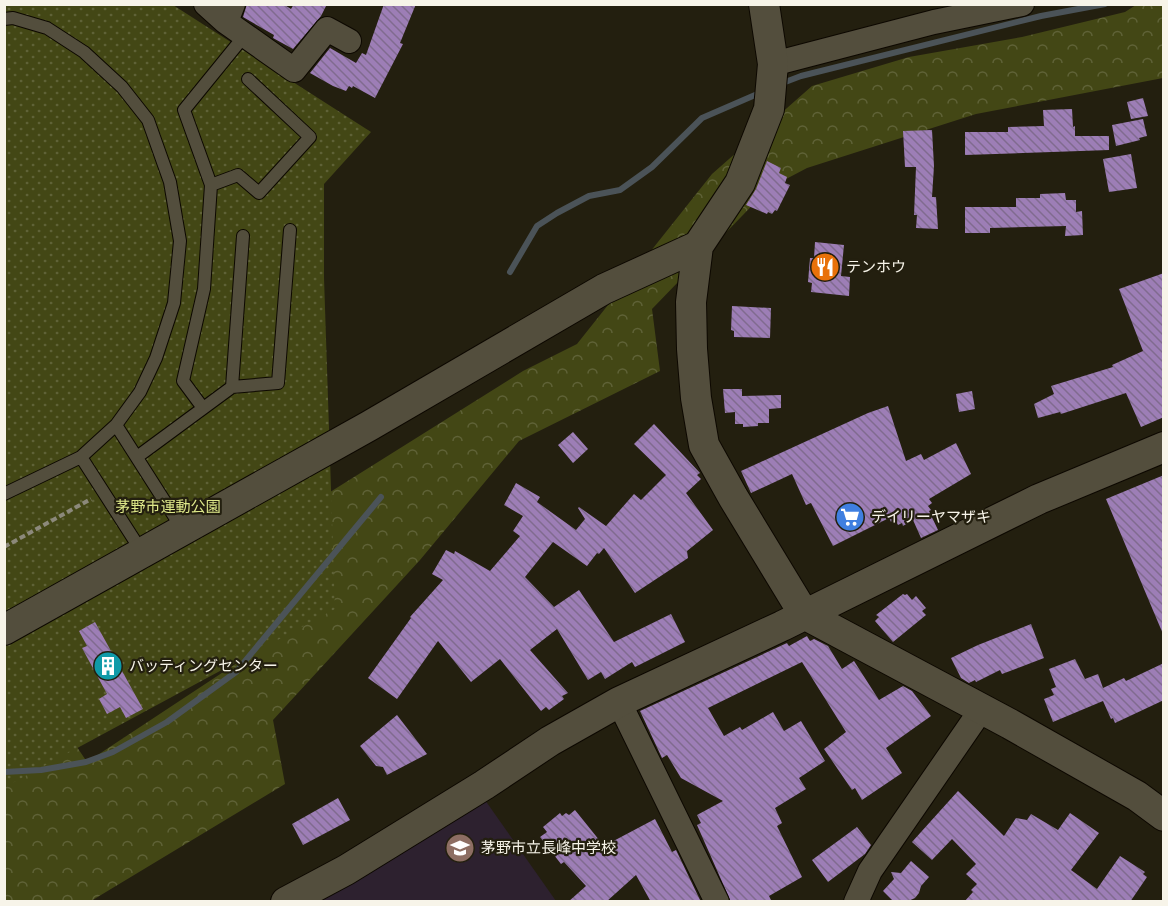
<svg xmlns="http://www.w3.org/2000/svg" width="1168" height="906" font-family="'Fira Sans Condensed','Noto Sans JP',sans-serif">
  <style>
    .education { fill: #2d212f }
    .forest { fill: url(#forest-crowns) }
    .park { fill: url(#park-dots) }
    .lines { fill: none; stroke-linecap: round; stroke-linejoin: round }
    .stream { stroke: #4b5358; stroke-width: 6 }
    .building { fill: url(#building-back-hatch) }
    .service-casing { stroke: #0d0800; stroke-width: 14 }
    .minor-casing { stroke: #0d0800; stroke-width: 26 }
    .tertiary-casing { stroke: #0d0800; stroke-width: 32 }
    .path { stroke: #8c897b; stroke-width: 4; stroke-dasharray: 6 3; stroke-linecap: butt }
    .service { stroke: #534e3d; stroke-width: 12 }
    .minor { stroke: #534e3d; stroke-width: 24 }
    .tertiary { stroke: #534e3d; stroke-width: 30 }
    .labels { text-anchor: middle; stroke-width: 4.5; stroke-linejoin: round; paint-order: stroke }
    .poi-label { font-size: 15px; fill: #f7f4e9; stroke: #231f0f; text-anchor: start }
    .park-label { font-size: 15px; fill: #dee88a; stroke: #231f0f }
  </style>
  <defs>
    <pattern id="forest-crowns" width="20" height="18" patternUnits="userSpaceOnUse" patternTransform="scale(1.5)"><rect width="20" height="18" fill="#434715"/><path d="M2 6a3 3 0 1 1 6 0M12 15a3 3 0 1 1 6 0" fill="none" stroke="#5f6237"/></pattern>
    <pattern id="park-dots" width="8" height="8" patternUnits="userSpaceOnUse" patternTransform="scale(1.5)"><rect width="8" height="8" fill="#434715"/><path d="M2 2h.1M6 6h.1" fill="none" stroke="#5f6237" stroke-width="1.8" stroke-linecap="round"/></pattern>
    <pattern id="building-back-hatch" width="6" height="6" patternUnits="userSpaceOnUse" patternTransform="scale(1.5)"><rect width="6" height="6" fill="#9d7eb6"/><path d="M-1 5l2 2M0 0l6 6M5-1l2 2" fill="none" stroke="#806b8f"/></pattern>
  </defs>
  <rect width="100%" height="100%" fill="#231f0f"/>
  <path class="education" d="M485,800L556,901L306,902Z"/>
  <path class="forest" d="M1136,5H1163V78L976,114L807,168L769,188L652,309L660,371L519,441L420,560L273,720L285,784L91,901H5L4,666L18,659L87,762L240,661L195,561L319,499L523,371L577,344L712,174L812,86L909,57L1022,37L1125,12Z"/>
  <path class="park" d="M5,5H173L371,132L324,184V278L335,609L5,787Z"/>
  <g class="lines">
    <path class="stream" d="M780,84L801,76L1041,16L1105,4
      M510,272L537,226L557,213L589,196L620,190L652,167L702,118L762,92
      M4,772L41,770L86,762L113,752L167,722L236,672L381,497"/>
  </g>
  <path class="building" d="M247,4H283L291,9L294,4H327L321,16L293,49L273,38L274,35L243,17Z
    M384,4H416L400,43L403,44L375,98L353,86L352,88L349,86L346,91L333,86L310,73L330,48L356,63L362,53L366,55Z
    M1143,98L1148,116L1131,119L1127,102Z
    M1072,109L1073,127L1075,126V136H1109V150L965,155V132H1008V127L1044,126L1043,110Z
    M1143,119L1147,136L1139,138L1140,140L1116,146L1112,125Z
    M932,130L934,166L932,197H936L938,229L916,228L917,215H914L916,167H905L903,131Z
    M1131,154L1137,188L1109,192L1103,159Z
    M767,161L781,168L779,173L787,177L785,183L790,185L777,211L775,210L772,214L768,212L767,214L746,205L756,189Z
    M1065,193L1066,200H1076V212L1082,211L1083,235L1065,236L1066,226L990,228V233H965V207H1016V198H1040V194Z
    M815,242L844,245L841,276L850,277L849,296L811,292L812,283L808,282L810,258H814Z
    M1164,273V417L1141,427L1126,393L1061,414L1060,412L1038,418L1034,404L1054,394L1051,386L1113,367L1112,365L1143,351L1119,289Z
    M732,306L771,308L770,338L734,337V331L731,330Z
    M723,389H742V396L781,395V408L769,409V423H758V426L743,427V424H735V412L725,413Z
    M972,391L975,409L959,412L956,394Z
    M888,406L906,461L921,454L924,460L956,443L971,474L929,499L932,503L928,506L931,510L929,511L938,530L921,538L913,520L903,526L902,523L898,525L895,519L891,522L889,518L833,546L811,503L806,505L792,474L751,493L741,471L868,413Z
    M654,424L700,473L697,475L701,479L686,493L713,530L687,551L688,558L635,593L604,548L599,554L597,553L587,566L553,542L525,577L554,607L579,590L614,642L671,614L685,642L635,667L632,662L605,679L601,672L588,680L557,629L530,650L568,693L562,696L564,699L549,710L546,707L541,711L500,659L471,682L438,641L397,699L368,678L411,618L410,617L443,580L432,574L446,550L454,554L455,551L490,571L520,536L513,531L523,516L504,505L516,483L540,497L537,502L576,530L585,519L578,508L579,507L606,526L634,494L641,500L666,475L634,444Z
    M573,432L588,449L573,463L558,445Z
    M1164,475V634H1163L1106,499Z
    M903,594L905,595L907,594L912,600L916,596L926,608L922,611L926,615L893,642L875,621L879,617L876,615Z
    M95,622L143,709L126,718L120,707L107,714L99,699L107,694L82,648L87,646L79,631Z
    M1031,624L1044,658L1002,674L1000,670L976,682L975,680L969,683L961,678L951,658L978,645Z
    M807,636L810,641L814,639L828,646L842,669L854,661L879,700L903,686L912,691L931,716L886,748L902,773L862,800L855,788L852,790L824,749L846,732L802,662L708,708L724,736L740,727L742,730L773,712L784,731L801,721L825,761L799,778L806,789L775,808L782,823L777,826L802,877L769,896L772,902H731L697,825L701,823L697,815L723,801L681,778L667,755L662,758L640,711L787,643L789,646Z
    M1075,659L1085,679L1098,674L1103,688L1124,678L1126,681L1164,663V700L1115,723L1113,718L1111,719L1103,701L1053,722L1044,699L1054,695L1051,689L1056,687L1049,669Z
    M397,715L427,754L387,775L383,767L376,766L360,746Z
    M958,791L1004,836L1016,818L1027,820L1031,814L1058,830L1070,813L1099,833L1071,870L1097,889L1120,856L1145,872L1143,874L1147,877L1130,902H964L973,892L971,890L977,884L966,874L976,864L952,839L932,860L912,842Z
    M338,798L350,820L303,845L292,824Z
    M575,810L604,846L655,819L672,852L676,850L701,902H651L636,875L606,902H568L586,886L564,862L561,864L540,837L547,832L543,827L560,813L562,816L566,813L569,815Z
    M857,827L871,845L865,854L828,882L812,860Z
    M911,861L929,877L921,886L919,893L915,898L906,902H894L883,891L894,879L891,872L901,873Z"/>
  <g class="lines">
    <g class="service-casing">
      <path id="service" d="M4,19L13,18L47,28L84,52L122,87L148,120L170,182L180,241L174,303L156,358L140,392L116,425L81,457L4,494
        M211,185L238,175L259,193L310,137L248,79
        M232,387L278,383L290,230
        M203,408L183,381L204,289L211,185L184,110L245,35
        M116,425L183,530
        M81,457L142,552
        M137,457L232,387L243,236"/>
    </g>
    <g class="minor-casing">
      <path id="minor" d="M206,4L226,22L233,4
        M226,22L294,70L327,29L349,41
        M773,64L934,22L1022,4
        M619,702L717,902
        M856,902L870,871L981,710"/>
    </g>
    <g class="tertiary-casing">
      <path id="tertiary" d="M764,4L773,64L769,109L740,183L698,246L691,302L692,349L696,398L704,445L733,497L804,614L1010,724L1137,796L1164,816
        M4,630L369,426L604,289L698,246
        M286,902L346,870L484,785L550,741L619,702L782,626L1039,499L1164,447"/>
    </g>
    <path class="path" d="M4,547L91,499"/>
    <use href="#service" class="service"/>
    <use href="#minor" class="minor"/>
    <use href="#tertiary" class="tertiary"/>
  </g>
  <defs>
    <g id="restaurant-disc" transform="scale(1.5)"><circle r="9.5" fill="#e8710a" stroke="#231f0f"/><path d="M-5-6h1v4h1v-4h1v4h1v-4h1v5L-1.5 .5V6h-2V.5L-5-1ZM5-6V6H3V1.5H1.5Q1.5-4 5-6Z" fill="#fff"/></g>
    <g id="supermarket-disc" transform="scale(1.5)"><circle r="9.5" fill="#3f7fe0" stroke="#231f0f"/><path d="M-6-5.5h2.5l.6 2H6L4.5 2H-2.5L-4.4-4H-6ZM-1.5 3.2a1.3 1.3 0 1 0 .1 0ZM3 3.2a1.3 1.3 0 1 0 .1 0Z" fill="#fff"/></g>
    <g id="building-disc" transform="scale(1.5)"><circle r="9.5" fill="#0f9aa8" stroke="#231f0f"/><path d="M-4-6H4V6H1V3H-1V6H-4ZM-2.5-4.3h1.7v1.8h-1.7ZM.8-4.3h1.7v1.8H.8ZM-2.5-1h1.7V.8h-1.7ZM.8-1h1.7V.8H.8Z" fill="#fff"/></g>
    <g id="school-disc" transform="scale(1.5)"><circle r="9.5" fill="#8d6e63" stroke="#231f0f"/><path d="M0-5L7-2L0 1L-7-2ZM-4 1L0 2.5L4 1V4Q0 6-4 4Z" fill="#fff"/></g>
  </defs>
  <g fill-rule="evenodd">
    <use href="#restaurant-disc" x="825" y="267"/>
    <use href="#supermarket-disc" x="850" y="517"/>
    <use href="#building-disc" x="108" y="666"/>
    <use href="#school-disc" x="460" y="848"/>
  </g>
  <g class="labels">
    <g class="poi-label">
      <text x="846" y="272">テンホウ</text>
      <text x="871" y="522">デイリーヤマザキ</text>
      <text x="129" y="671">バッティングセンター</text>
      <text x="481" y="853">茅野市立長峰中学校</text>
    </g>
    <g class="park-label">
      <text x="168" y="512">茅野市運動公園</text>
    </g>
  </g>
  <rect width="1168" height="906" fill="none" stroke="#f7f4e9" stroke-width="12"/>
</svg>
